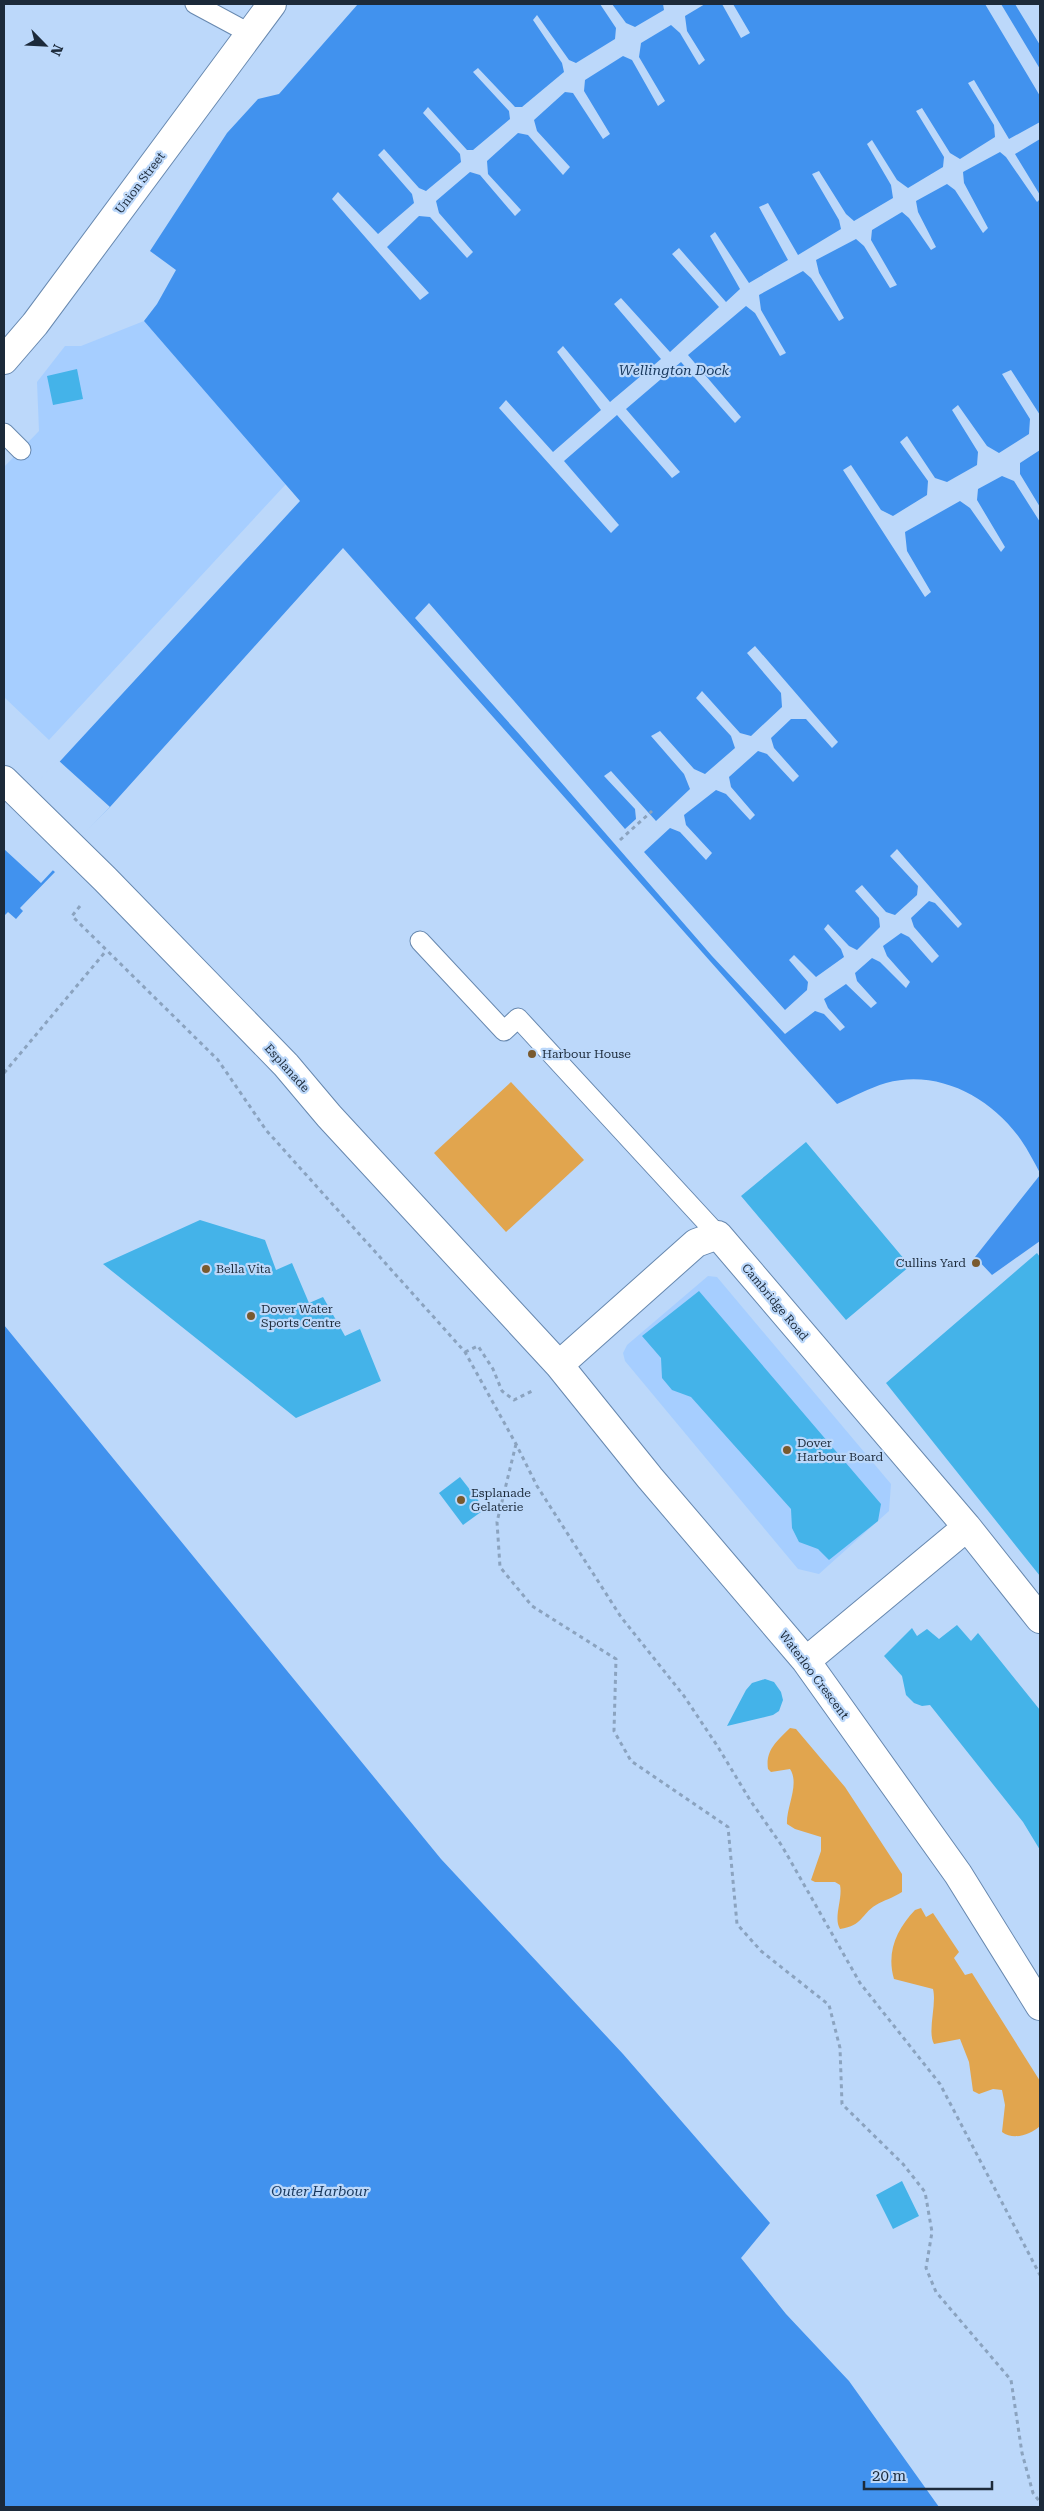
<svg xmlns="http://www.w3.org/2000/svg" width="1044" height="2511" font-family="'Roboto Serif',serif">
  <style>
    .built { fill: #a6ceff }
    .green { fill: #e1a54e }
    .water { fill: #4192ee }
    .pier { fill: #bcd8fa }
    .building { fill: #44b3e9 }
    .lines { fill: none; stroke-linecap: round; stroke-linejoin: round }
    .lane-casing { stroke: #6788af; stroke-width: 21 }
    .street-casing { stroke: #6788af; stroke-width: 30 }
    .path { stroke: #8ba3bf; stroke-width: 3; stroke-dasharray: 4 4; stroke-linecap: butt }
    .lane { stroke: #fff; stroke-width: 19 }
    .street { stroke: #fff; stroke-width: 28 }
    .poi-dot { fill: #795a2f; stroke: #bcd8fa; stroke-width: 2 }
    .labels { text-anchor: middle; stroke-width: 4.5; stroke-linejoin: round; paint-order: stroke }
    .street-label { font-size: 12px; fill: #1c2a3a; stroke: #bcd8fa }
    .poi-label { font-size: 12px; fill: #1c2a3a; stroke: #bcd8fa; text-anchor: start }
    .water-label { font-size: 14px; font-style: italic; fill: #18385d; stroke: #bcd8fa }
  </style>
  <rect width="100%" height="100%" fill="#bcd8fa"/>
  <path class="built" d="M144,321L286,484L49,740L4,697V467L39,431L37,382L65,346H81Z
    M708,1276L717,1277L891,1484L889,1511L819,1574L798,1569L625,1361L623,1353L627,1345Z"/>
  <path class="green" d="M511,1082L584,1160L506,1232L434,1153Z
    M790,1728L796,1729L845,1787L902,1874V1892C893,1898 884,1900 876,1905C860,1915 864,1925 840,1929C833,1917 843,1899 840,1885L835,1882H815L811,1880L821,1851V1837L795,1829L787,1824C786,1807 800,1784 790,1769L771,1772L768,1769C765,1750 778,1740 790,1728Z
    M921,1908L926,1917L933,1913L959,1952L954,1958L965,1975L972,1973L1040,2081V2126C1031,2134 1014,2141 1002,2132L1005,2105L1002,2090L993,2089L979,2094L973,2091L969,2062L960,2039L934,2044C927,2031 937,2005 933,1989L894,1979C886,1952 897,1929 915,1910Z"/>
  <path class="water" d="M358,4H1015L1040,45V1173C1034,1162 1028,1150 1021,1140C991,1097 938,1069 886,1083C869,1088 853,1097 837,1104L343,548L110,807L49,867L55,872L20,908L23,911L16,919L8,912L4,916V822L300,501L144,321L157,304L176,270L150,251L227,133L258,99L279,94Z
    M1040,1175V1241L992,1275L975,1257Z
    M4,1325L441,1859L623,2054L770,2223L741,2258L786,2314L849,2381L939,2507H4Z"/>
  <path class="pier" d="M600,4H612L626,23L635,27L664,10L663,4H705L685,16L687,31L705,60L699,65L680,33L671,25L641,43L639,57L665,101L658,106L632,60L623,56L585,80L584,91L610,134L603,139L573,93L565,92L534,120L537,131L570,167L563,175L528,135L518,133L487,161L488,174L521,210L515,216L480,175L470,172L436,201L439,213L473,252L467,258L430,217L419,216L387,247L429,293L420,300L332,199L338,192L378,234L414,203L412,194L378,155L384,149L419,188L426,191L461,162L460,154L423,113L428,107L467,150H473L510,119L509,111L473,72L478,68L515,107H522L564,72L562,63L533,20L537,15L569,60L576,63L615,39L616,28Z
    M722,4H733L750,33L741,38Z
    M985,4H1001L1040,69V96Z
    M974,80L1009,139L1040,122V139L1015,154L1040,195V199L1037,202L1006,157L1000,152L963,172L964,183L988,228L983,233L955,190L947,184L916,201L918,212L936,247L931,250L909,218L902,212L872,230L871,240L897,285L890,288L864,246L856,239L816,260L819,273L844,318L839,321L811,278L803,271L759,295L761,310L786,353L780,356L755,313L746,306L688,355L741,417L735,423L681,362L626,409L680,472L672,478L617,415L564,461L619,525L611,533L499,408L506,400L553,452L601,410L557,352L563,346L610,402L661,359L614,304L621,298L670,352L719,307L672,254L679,248L726,302L740,289L710,236L715,232L749,283L788,260L759,207L768,203L798,255L841,229L839,220L812,174L819,171L846,214L854,221L893,198L891,185L867,144L872,140L897,180L908,188L943,167L944,157L916,111L922,108L950,153L960,159L995,137L994,125L968,83Z
    M1011,370L1040,415V450L1020,463V474L1040,507V522L1014,481L1002,476L978,489L977,500L1005,547L1001,552L970,508L960,501L905,532L907,551L931,592L925,597L843,470L851,465L881,510L893,516L927,495L928,481L900,442L907,436L935,478L947,482L977,465L978,452L952,410L958,405L987,446L999,453L1029,434L1030,419L1002,374Z
    M429,603L625,829L636,819L635,809L604,776L611,771L656,821L690,789L684,774L651,736L660,731L694,769L705,774L735,748L731,736L696,698L702,691L740,733L751,736L782,707L781,693L747,653L755,646L838,742L832,748L806,719H791L771,738L774,748L799,776L793,782L767,754L758,751L729,777L731,787L755,815L750,820L726,794L716,790L684,815L686,825L712,853L706,860L680,832L670,828L644,852L785,1010L807,990L808,982L789,960L794,955L816,977L844,957L841,949L824,929L828,924L849,946L857,950L880,927L879,918L855,891L862,885L886,912L895,915L917,895L918,886L890,856L897,849L962,924L958,928L935,903L929,901L911,918L914,927L939,956L932,963L909,937L901,933L883,946L887,956L910,982L906,988L880,962L872,958L855,973L857,981L877,1003L871,1008L846,984L824,999L828,1008L845,1027L840,1031L824,1014L815,1011L785,1034L712,956L520,735L415,618Z
    M58,760L110,807L52,867L54,869L41,883L4,849V818Z"/>
  <path class="building" d="M77,369L83,399L53,405L47,376Z
    M806,1142L910,1266L846,1320L741,1196Z
    M200,1220L265,1240L276,1270L292,1263L309,1303L323,1297L345,1336L360,1329L381,1381L296,1418L103,1264Z
    M1037,1253L1040,1257V1576L886,1383Z
    M699,1291L881,1504L878,1521L829,1560L818,1549L799,1542L792,1528L791,1509L691,1397L672,1390L662,1378L661,1358L642,1336Z
    M460,1477L485,1509L463,1525L439,1493Z
    M957,1625L971,1641L978,1633L1040,1710V1850L1023,1822L930,1705L922,1706L914,1703L906,1695L902,1676L884,1656L912,1628L917,1636L927,1629L939,1639Z
    M765,1679L774,1682L781,1692L783,1700L779,1711L773,1715L727,1726L746,1690L752,1683Z
    M902,2181L919,2216L893,2229L876,2195Z"/>
  <g class="lines">
    <g class="lane-casing">
      <path id="lane" d="M195,4L249,33
        M4,433L21,450
        M420,941L504,1031L518,1018L718,1235"/>
    </g>
    <g class="street-casing">
      <path id="street" d="M4,360L35,324L272,4
        M4,780L105,879L286,1065L329,1116L559,1365L650,1478L806,1661L958,1874L1040,2006
        M559,1365L696,1243L718,1235L967,1527L1040,1619
        M806,1661L967,1527"/>
    </g>
    <path class="path" d="M620,840L652,811
      M80,906L72,916L218,1060L266,1130L465,1352L516,1444L537,1486L621,1617L684,1696L718,1747L750,1800L782,1846L860,1983L940,2084L1040,2275
      M4,1073L106,951
      M465,1352L478,1346L493,1369L502,1391L514,1400L532,1391
      M516,1444L497,1522L500,1567L532,1606L616,1659L614,1731L631,1761L728,1827L737,1924L761,1951L829,2005L840,2048L842,2104L903,2164L925,2192L932,2232L926,2268L936,2292L1011,2380L1022,2453L1033,2493L1040,2502"/>
    <use href="#lane" class="lane"/>
    <use href="#street" class="street"/>
  </g>
  <g class="poi-dot">
    <circle cx="532" cy="1054" r="5"/>
    <circle cx="976" cy="1263" r="5"/>
    <circle cx="206" cy="1269" r="5"/>
    <circle cx="251" cy="1316" r="5"/>
    <circle cx="787" cy="1450" r="5"/>
    <circle cx="461" cy="1500" r="5"/>
  </g>
  <g class="labels">
    <g class="street-label">
      <text transform="translate(140 183) rotate(-53)" y="4">Union Street</text>
      <text transform="translate(287 1068) rotate(48)" y="4">Esplanade</text>
      <text transform="translate(775 1302) rotate(50)" y="4">Cambridge Road</text>
      <text transform="translate(814 1675) rotate(53)" y="4">Waterloo Crescent</text>
    </g>
    <g class="poi-label">
      <text x="542" y="1058">Harbour House</text>
      <text x="966" y="1267" text-anchor="end">Cullins Yard</text>
      <text x="216" y="1273">Bella Vita</text>
      <text x="261" y="1313">Dover Water<tspan x="261" dy="14">Sports Centre</tspan></text>
      <text x="797" y="1447">Dover<tspan x="797" dy="14">Harbour Board</tspan></text>
      <text x="471" y="1497">Esplanade<tspan x="471" dy="14">Gelaterie</tspan></text>
    </g>
    <g class="water-label">
      <text x="674" y="375">Wellington Dock</text>
      <text x="320" y="2196">Outer Harbour</text>
    </g>
  </g>
  <rect width="1044" height="2511" fill="none" stroke="#1c2a3a" stroke-width="10"/>
  <g transform="translate(45 45) rotate(114)" stroke="#bcd8fa" stroke-width="4" paint-order="stroke">
  <path d="M0-4L9 19L0 12L-9 19Z" fill="#1c2a3a"/>
  <text y="-8" font-size="14" font-weight="bold" text-anchor="middle" fill="#1c2a3a">N</text>
  </g>
  <path d="M864 2481v8h128v-8" fill="none" stroke="#1c2a3a" stroke-width="2.5"/>
  <text x="872" y="2481" font-size="15" fill="#1c2a3a" stroke="#bcd8fa" stroke-width="4" paint-order="stroke">20 m</text>
</svg>
